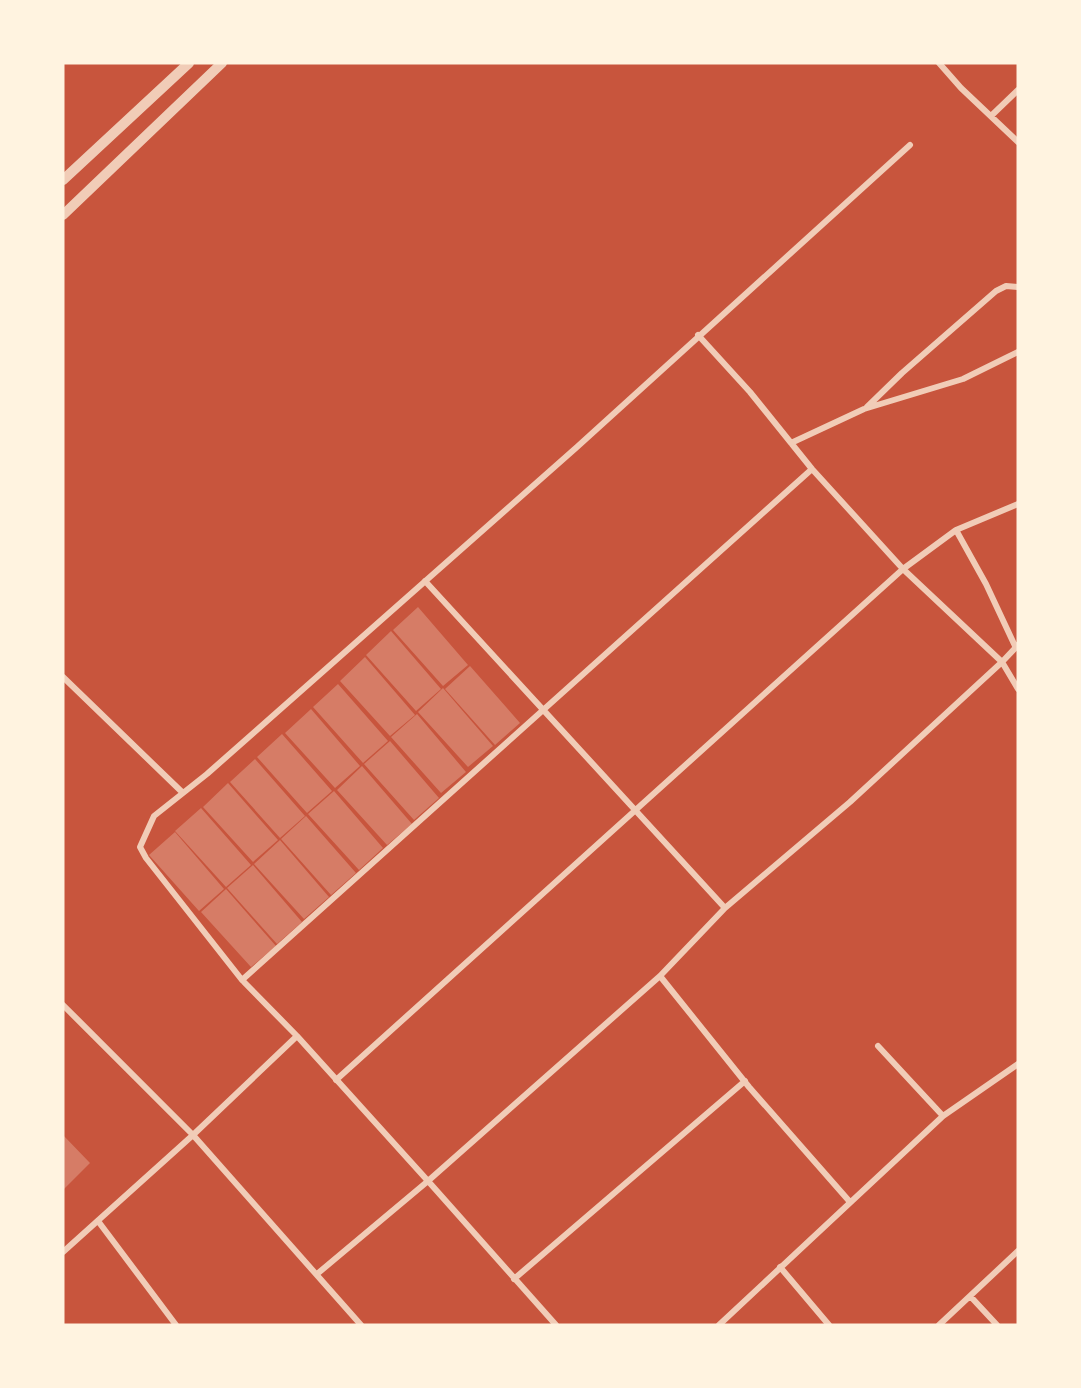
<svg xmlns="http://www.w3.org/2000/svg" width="1081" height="1388" font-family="'Titillium Web',sans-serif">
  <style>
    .building { fill: #d67c66 }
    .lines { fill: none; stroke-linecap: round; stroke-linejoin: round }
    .minor { stroke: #f1ccb7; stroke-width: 6 }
    .tertiary { stroke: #f1ccb7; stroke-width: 10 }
  </style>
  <rect width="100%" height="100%" fill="#c8553d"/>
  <path class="building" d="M418,607L468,665L443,686L393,630Z
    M391,631L441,689L416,711L366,655Z
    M365,657L415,715L390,736L340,681Z
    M470,666L520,723L495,745L445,689Z
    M338,684L388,741L363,763L313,707Z
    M443,688L493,746L468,767L418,712Z
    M311,709L360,766L335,788L285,733Z
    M417,714L466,772L441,793L391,737Z
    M282,734L332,791L307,813L257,757Z
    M390,741L439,798L414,820L364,764Z
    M255,759L305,816L280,838L230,782Z
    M362,766L412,824L387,845L337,790Z
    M228,783L278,840L253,862L203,807Z
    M334,791L383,848L359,870L308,814Z
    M201,808L251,865L226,887L175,831Z
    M306,816L356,873L331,895L281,839Z
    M175,832L224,889L199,911L149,855Z
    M280,840L329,897L304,919L254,864Z
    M253,865L302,922L277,944L227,888Z
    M226,889L276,946L251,967L201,912Z
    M63,1135L90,1163L63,1190Z"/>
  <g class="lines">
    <path class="minor" d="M939,63L961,88L1018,142
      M991,116L1018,90
      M698,335L750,392L812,469L903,569L1002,662L1018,689
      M867,407L902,373L996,291L1006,286L1018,287
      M791,443L864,409L963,379L1018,352
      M956,530L986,584L1015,646
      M63,677L183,793
      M725,908L850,802L1002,662L1018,645
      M660,976L749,1087L850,1202
      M242,980L812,469
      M63,1005L193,1135L361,1325
      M878,1046L943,1116
      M336,1080L903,569L956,530L1018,504
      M98,1221L176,1325
      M63,1252L193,1135L297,1036
      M780,1267L829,1325
      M317,1274L428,1181L660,976L725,908L425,581
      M514,1279L745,1081
      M971,1297L997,1325
      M556,1325L428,1181L297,1036L242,980L146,858L140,847L154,816L207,774L577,447L910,145
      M719,1325L943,1116L1018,1064
      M939,1325L1018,1251"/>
    <path class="tertiary" d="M63,180L189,63
      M63,215L222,63"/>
  </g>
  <rect width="1081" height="1388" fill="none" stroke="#fff3e0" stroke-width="129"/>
</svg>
